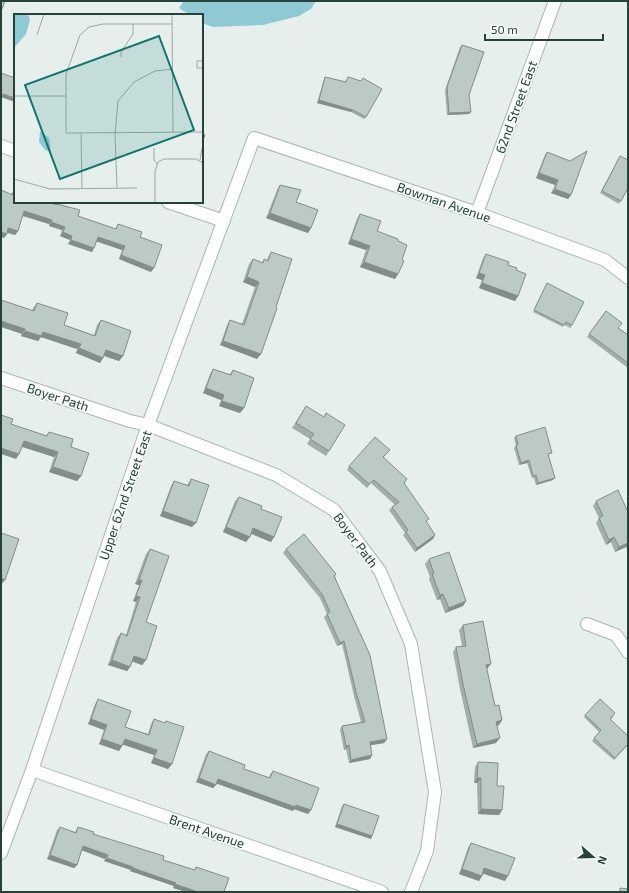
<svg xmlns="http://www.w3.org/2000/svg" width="629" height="893" font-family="'Exo 2',sans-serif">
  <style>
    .water { fill: #8ec9d4 }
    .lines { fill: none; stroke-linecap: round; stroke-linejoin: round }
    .minor-casing { stroke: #a8b8b2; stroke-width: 14 }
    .minor { stroke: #fff; stroke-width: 12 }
    .wall { fill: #a1aea9 }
    .shaded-wall { fill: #838d89 }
    .building { fill: #bbcac4; stroke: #838d89 }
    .labels { text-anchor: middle; stroke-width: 3.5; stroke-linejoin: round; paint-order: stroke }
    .street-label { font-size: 13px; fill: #24423a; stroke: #f7fbf9 }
    .inset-road { fill: none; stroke: #98aaa4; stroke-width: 1 }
    .view { fill: #0f766e; fill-opacity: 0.15; stroke: #0f766e; stroke-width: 2 }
    .inset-edge { fill: none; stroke: #24423a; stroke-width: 2 }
  </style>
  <rect width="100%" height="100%" fill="#e6efeb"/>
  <path class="water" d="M184,1H316L311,9L299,16L263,25L213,27L202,23V15H190L179,8Z"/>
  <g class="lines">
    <g class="minor-casing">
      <path id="minor" d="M1,146L15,151
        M168,202L224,221
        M477,213L555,1
        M1,378L130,421L148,425L276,475L334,510L380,571L411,644L435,792L427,851L411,892
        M587,624L616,635L628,652
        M32,770L382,892
        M1,853L32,770L148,425L254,138L477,213L605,260L628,278"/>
    </g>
    <use href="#minor" class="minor"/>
  </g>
  <path class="wall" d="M462,45L469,95V114L447,115L445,90L460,47Z
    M325,77L345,82L348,77L366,117L364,119L351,112L317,103L324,79Z
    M547,152L571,195L568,199L551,193L555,185L536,178L544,157Z
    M620,156L621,201L619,204L600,193Z
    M280,185L296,202L311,228L308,233L266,218L277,190Z
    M15,189L56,205L57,204L78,216L115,229L118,224L140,237L151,272L119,259L122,250L97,241L92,252L68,244L70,240L60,236L62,230L49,226V224L22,216L18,231L15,235L7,233L4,238L11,194Z
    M360,214L377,231L398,241L402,260L398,274L395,279L360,267L366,250L348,244L357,219Z
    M271,252L257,359L220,345L227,325L230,320L242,324L255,287L243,282L249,264L253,259L262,263L264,259L267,260L268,257Z
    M486,254L508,265L516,270L518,296L515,301L479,288L482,280L476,278L483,258Z
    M547,283L572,325L571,328L564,325L563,327L533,312Z
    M37,303L64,325L94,335L97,325L101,320L123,356L119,361L104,356L100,363L76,353L77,349L41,337L38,341L21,336L33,308Z
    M606,311L619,328L628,335V368L587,337Z
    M213,369L229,375L233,370L244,408L240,413L219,406L221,400L203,393L210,374Z
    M303,411L324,417L326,413L329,451L326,456L307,444L310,439L292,428Z
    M11,424L46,436L49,432L71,447L81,476L77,481L49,472L54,457L22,447L19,454L16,459Z
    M516,436L550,456H549L553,480L536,485L534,478H532L527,463L519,465L514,448L516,445L514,438Z
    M390,450L383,458L404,483L426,522L435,535L433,539L415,552L403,535L405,533L389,510L392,507L395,505L371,483L367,488L347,470L349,466Z
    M191,479L192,527L160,516L171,486L174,481L187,485Z
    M239,497L261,509L274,537L271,542L251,534L246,542L223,532L235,501Z
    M596,501L628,512V551L626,547L615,552L611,542L606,545L596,523L599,518L593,506Z
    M150,549L146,622V660L142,665L132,661L130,667L127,671L108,665L117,638L121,633L126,635L136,602L133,601L139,585L135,584L146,554Z
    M286,549L336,574L335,576L387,739L384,743L370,745L372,755L370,759L349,763L346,749L344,750L340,730L342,726L361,722L354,696L342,644L337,646L324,617L327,614L320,598L283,553Z
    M429,559L466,601L463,606L445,613L440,599L437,600L429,579L430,577L425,564Z
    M463,625L487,669L495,706L502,720L499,725L497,726L496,743L473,748L460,689L453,652L456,647L462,646L459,630Z
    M98,699L125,727L148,734L151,724L154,719L165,723L166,721L172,764L168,769L151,763L154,755L123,744L119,751L99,744L104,730L88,724L95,704Z
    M585,715L614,716L610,720L628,736V745L614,760L592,741L599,732L584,717Z
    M209,751L244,769L269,778L270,774L273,771L311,810L308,814L294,809L293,811L216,783L213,788L196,782L206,754Z
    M478,762L497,786L502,810L499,815L478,814L477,783H474L475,767Z
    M344,804L372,836L371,839L335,827L342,806Z
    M60,827L75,832L78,827L93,834L163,860L194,870L196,867L224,892H186L173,888L174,886L130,871L131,870L104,861L105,859L82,850L77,865L74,868L47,859L57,830Z
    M471,843L505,881L483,873L479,881L459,874L468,848Z"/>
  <path class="shaded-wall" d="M1,94H3L15,98V102L1,97Z
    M319,100L353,110L351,112L317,103Z
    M471,112L469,114L447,115L449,113Z
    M539,173L558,180L555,185L536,178Z
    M555,189L571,195L568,199L551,193Z
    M24,211L52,220L49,224L21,215Z
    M270,213L311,228L308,233L266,218Z
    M51,222L65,227L62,230L49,226Z
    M8,228L18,231L15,235L6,232Z
    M1,232L7,234L4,238L1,237Z
    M63,232L72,236L70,240L60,236Z
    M98,237L125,246L122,250L95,241Z
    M351,239L370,246L366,250L348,244Z
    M71,240L94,248L92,252L68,244Z
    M121,255L154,268L151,272L119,259Z
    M364,262L398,274L395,279L360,267Z
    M479,273L485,275L482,280L476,278Z
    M247,277L259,282L255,287L243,282Z
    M482,283L518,296L515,301L479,288Z
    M1,321L25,329L22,334L1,327Z
    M25,331L43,332L81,344L77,349L41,337L38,341L21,336Z
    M223,341L261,354L257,359L220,345Z
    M79,348L103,358L100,363L76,353Z
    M106,350L123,356L119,361L102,355Z
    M206,388L224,395L221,400L203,393Z
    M222,401L244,408L240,413L219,406Z
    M24,441L58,452L54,457L20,446Z
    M1,448L19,454L16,459L1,454Z
    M529,460L527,463L519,465L521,463Z
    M53,467L81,476L77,481L49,472Z
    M555,478L553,480L536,485L538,483Z
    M163,511L196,523L192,527L160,516Z
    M226,527L250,537L246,542L223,532Z
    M253,528L274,537L271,542L250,533Z
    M435,535L433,539L415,552L417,548Z
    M614,537L611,542L606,545L609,540Z
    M628,543V545L626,547L615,552L619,547Z
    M1,578L5,580L1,585Z
    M139,580H142L139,585L135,584Z
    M443,594L440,599L437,600L440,595Z
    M136,596L140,597L136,602L133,601Z
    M466,601L463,606L445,613L449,608Z
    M344,641L342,644L337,646L340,643Z
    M134,656L146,660L142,665L131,661Z
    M112,660L130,667L127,671L108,665Z
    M491,664L487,669L482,670L486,665Z
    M91,719L107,725L104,730L88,724Z
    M502,720L499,725L493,727L496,722Z
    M500,738L496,743L473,748L477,744Z
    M102,739L122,746L119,751L99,744Z
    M125,739L157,750L154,755L121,744Z
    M387,739L384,743L367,746L370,742Z
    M349,745L346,749L344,750L346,746Z
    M372,755L370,759L349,763L351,760Z
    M154,758L172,764L168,769L151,763Z
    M199,778L216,785L213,788L196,782Z
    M477,778H481L477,783H474Z
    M218,779L311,810L308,814L294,809L293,811L215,783Z
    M481,809L502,810L499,815L478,814Z
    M337,824L372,836L371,839L335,827Z
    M83,846L108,855L105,859L81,850Z
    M50,855L77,865L74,868L47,859Z
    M107,858L133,867L131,870L104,861Z
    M133,868L176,883L174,886L130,871Z
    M484,868L508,876L505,881L481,873Z
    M462,869L482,876L479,881L459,874Z
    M175,884L198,892H186L173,888Z"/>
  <path class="building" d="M1,1H5L2,9L1,8Z
    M462,45L484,52L469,95L471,112L449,113L447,87Z
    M1,73L15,78V98L3,94V95L1,94Z
    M325,77L346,82L348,77L361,81L363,78L382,89L366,117L353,110L319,100Z
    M202,134L205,135L202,143Z
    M587,151L571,195L555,189L558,180L539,173L547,152L570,161Z
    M620,156L628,160V188L621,201L602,191Z
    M280,185L301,190L296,202L318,210L311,228L270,213Z
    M15,189V202H48L57,205V204L80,210L78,216L116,229L118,224L142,232L140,237L162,245L154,268L121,255L125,246L98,237L94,248L71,240L72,236L63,232L65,227L51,222L52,220L24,211L18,231L8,228L7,234L1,232V190L13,195Z
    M360,214L381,221L377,231L398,239V241L407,245L402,260L404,261L398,274L364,262L370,246L351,239Z
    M271,252L292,259L276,307L277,308L261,354L223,341L230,320L244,325L259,282L247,277L253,259L263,263L264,259L268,261Z
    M486,254L509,262L508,265L517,268L516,270L526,274L518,296L482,283L485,275L479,273Z
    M547,283L584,302L572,325L566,322L564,325L534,310Z
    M1,300L34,311L37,303L68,313L64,325L95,336L101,320L131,331L123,356L106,350L103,358L79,348L81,344L43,332L41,336L25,331V329L1,321Z
    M606,311L622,323L618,328L628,335V363L589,334Z
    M213,369L231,375L233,370L254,378L244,408L222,401L224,395L206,388Z
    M306,406L324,417L326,413L345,425L329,451L310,439L314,434L296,423Z
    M1,415L13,419L11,424L47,436L49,432L73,439L71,447L89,453L81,476L53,467L58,452L24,441L19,454L1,448Z
    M545,427L552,453L548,454L555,478L538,483L536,475L533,476L529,460L521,463L516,445L518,444L516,436Z
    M375,437L390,450L383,457L407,479L404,483L429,519L426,521L435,535L417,548L406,532L408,530L392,507L399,502L374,480L369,484L349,466Z
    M191,479L209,485L196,523L163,511L174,481L189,486Z
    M618,490L628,512V543L619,547L614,537L609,540L599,518L603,516L596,501Z
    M239,497L262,506L261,509L282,517L274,537L253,528L250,537L226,527Z
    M1,533L19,539L5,580L1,578Z
    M304,534L336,574L334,576L370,655L387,739L370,742L372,755L351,760L349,745L346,746L342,726L365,722L356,692L344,641L340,643L327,614L330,612L322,594L286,549Z
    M150,549L169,556L146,622L157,626L146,660L134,656L130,667L112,660L121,633L127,636L140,597L136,596L142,580H139Z
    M449,552L466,601L449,608L443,594L440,595L432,574H434L429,559Z
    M483,621L491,664L486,665L495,706L499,705L502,720L496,722L500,738L477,744L463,684L456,647L466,646L463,625Z
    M98,699L131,711L125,727L149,735L154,719L165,723L166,721L184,727L172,764L154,758L157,750L125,739L122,746L102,739L107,725L91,719Z
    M600,699L615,713L610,719L628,736V744L615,758L594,738L601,730L585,715Z
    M209,751L245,765L244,769L270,778L273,771L319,788L311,810L296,805L295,807L218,779L216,785L199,778Z
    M478,762L498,763L497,786H504L502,810L481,809V778H477Z
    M344,804L379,816L372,836L337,824Z
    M60,827L76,833L78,827L94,832L93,834L164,856L163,860L195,870L196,867L229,878L224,892H198L175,884L176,883L133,868V867L107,858L108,855L83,846L77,865L50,855Z
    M471,843L515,858L508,876L484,868L482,876L462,869Z
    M620,888L628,889V892H620Z"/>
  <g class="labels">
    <g class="street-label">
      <text transform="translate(516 107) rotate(-70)" y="5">62nd Street East</text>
      <text transform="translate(444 202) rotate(19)" y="5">Bowman Avenue</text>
      <text transform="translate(58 397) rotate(18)" y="5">Boyer Path</text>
      <text transform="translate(125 495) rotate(-71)" y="5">Upper 62nd Street East</text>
      <text transform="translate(356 540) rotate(53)" y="5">Boyer Path</text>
      <text transform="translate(207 831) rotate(19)" y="5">Brent Avenue</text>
    </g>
  </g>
  <g transform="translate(14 14)">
    <rect width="189" height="189" fill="#e6efeb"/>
    <path d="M0,0H14L16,6L12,20L0,34ZM26,117L35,124L37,138L31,136L25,128Z" fill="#8ec9d4"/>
    <path class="inset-road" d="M158,0L159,118M158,10H89L75,13L66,21L52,60V119L189,118M23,21L30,0M107,43V38L119,20V10M189,47H183V54H189M0,82H52M67,119L68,175M140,134V146L143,150M186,146L188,134M0,165L36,175L123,174M103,174L101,120L104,87L120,68L141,57L159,55M141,189V157L144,148L150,145H182L189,149"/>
    <path class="view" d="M145,22L180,116L46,165L11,71Z"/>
    <rect width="189" height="189" class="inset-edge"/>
  </g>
  <rect width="629" height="893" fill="none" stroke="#24423a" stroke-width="4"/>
  <g transform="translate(593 857) rotate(110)" stroke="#f7fbf9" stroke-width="3" paint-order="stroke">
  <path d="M0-3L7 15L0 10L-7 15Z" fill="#24423a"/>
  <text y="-6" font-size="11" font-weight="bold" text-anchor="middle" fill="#24423a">N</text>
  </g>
  <path d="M485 34v6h118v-6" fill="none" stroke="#24423a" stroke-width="2"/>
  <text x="491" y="34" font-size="12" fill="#24423a" stroke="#f7fbf9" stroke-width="3" paint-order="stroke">50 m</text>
</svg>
